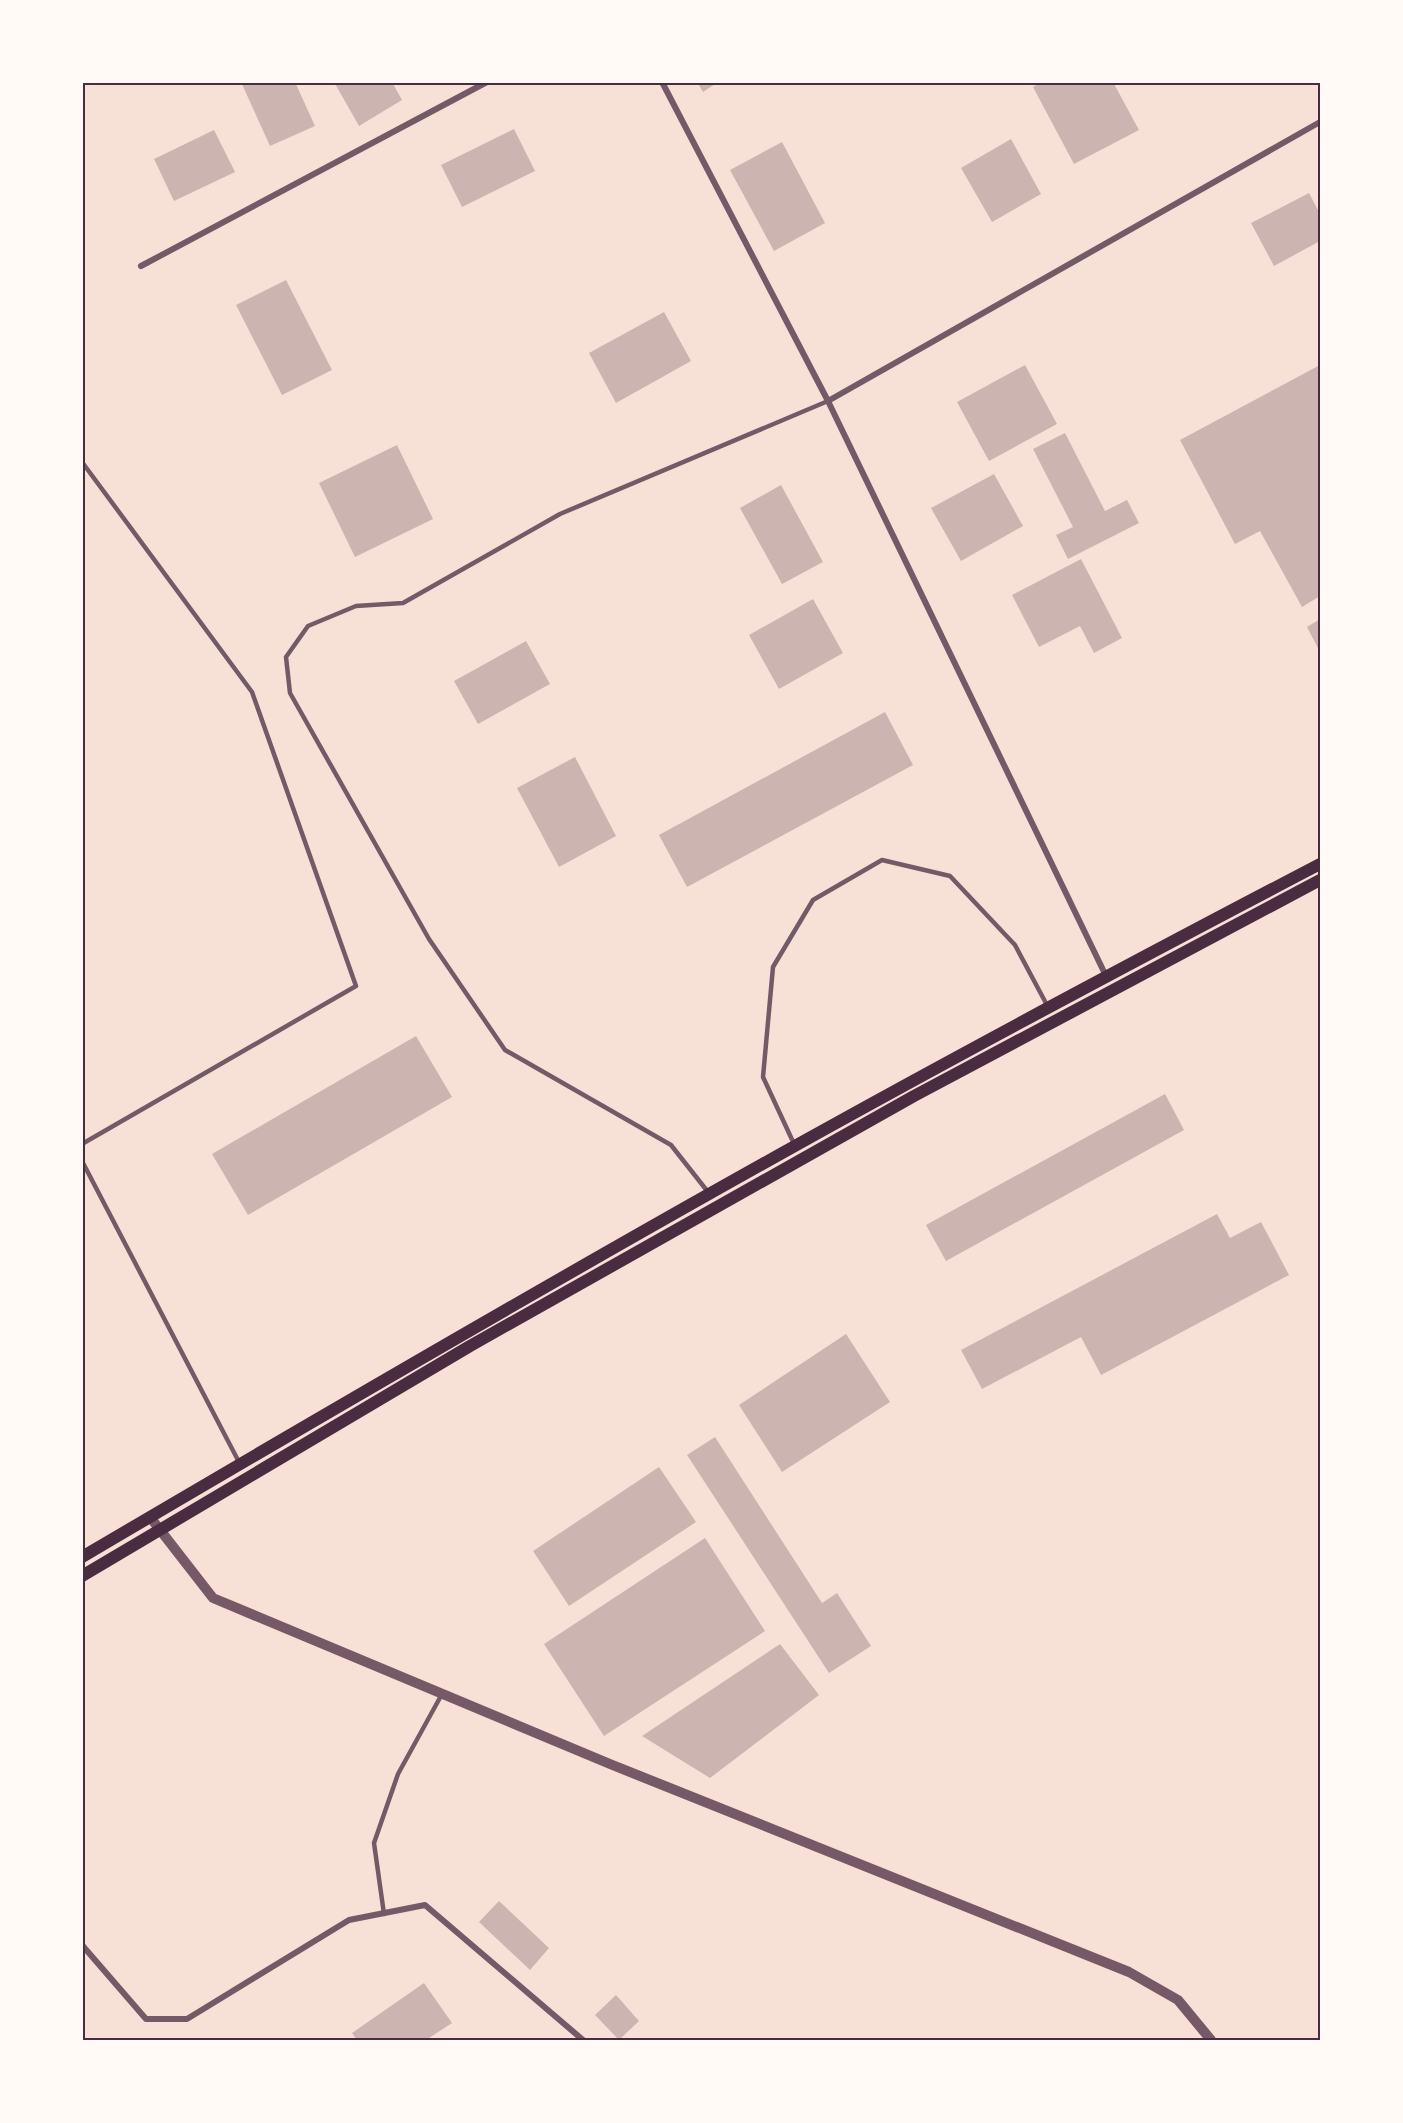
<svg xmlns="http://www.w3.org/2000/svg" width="1403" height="2123" font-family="'Crimson Pro',serif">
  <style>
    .building { fill: #ccb4b1 }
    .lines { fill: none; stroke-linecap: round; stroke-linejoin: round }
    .service { stroke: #755966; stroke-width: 4.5 }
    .minor { stroke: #755966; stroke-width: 6 }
    .tertiary { stroke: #755966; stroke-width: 10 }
    .secondary { stroke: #4a2c40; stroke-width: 12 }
    .neatline { fill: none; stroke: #4a2c40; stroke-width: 2 }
  </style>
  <rect width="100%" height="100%" fill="#f7e1d7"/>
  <path class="building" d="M241,82H295L315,126L270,146Z
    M334,82H392L402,100L359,126Z
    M697,82H718L703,92Z
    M1041,82H1113L1139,130L1074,164L1033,87Z
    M514,129L535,171L462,207L441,165Z
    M214,130L235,172L174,201L154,159Z
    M1011,139L1041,194L992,222L961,168Z
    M782,142L825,223L774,251L730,170Z
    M1309,193L1320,214V241L1274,266L1251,223Z
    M286,280L332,370L282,395L236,305Z
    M664,312L691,361L616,403L589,353Z
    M1025,365L1057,424L989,461L957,402Z
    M1320,365V596L1302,607L1260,531L1235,544L1180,440Z
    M1065,433L1105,511L1127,500L1139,523L1068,559L1056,535L1073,527L1033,449Z
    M397,445L433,519L355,557L319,483Z
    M994,474L1023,526L961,561L931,508Z
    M781,485L823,562L782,584L740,508Z
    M1081,559L1122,638L1094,653L1080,626L1039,647L1012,595Z
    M813,599L843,653L779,689L749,635Z
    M1320,619V652L1307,627Z
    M526,641L550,684L478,724L454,681Z
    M885,712L913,765L687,887L659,835Z
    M575,757L616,836L559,867L517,788Z
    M416,1036L452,1097L248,1215L212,1154Z
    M1165,1094L1184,1130L946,1261L926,1225Z
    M1217,1214L1230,1238L1261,1222L1289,1275L1101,1375L1081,1337L982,1389L961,1350Z
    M846,1334L890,1402L782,1472L739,1405Z
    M715,1437L822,1603L837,1593L871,1646L829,1673L687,1455Z
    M659,1467L696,1522L569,1606L533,1551Z
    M705,1538L765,1631L604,1736L544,1644Z
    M780,1644L819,1695L710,1778L642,1736Z
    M499,1901L549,1948L530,1970L479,1922Z
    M424,1983L452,2023L426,2040H357L352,2033Z
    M616,1995L639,2021L619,2040L595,2015Z"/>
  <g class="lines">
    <path class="service" d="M82,462L252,692L356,986L82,1144
      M795,1146L763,1077L773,967L813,900L882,860L950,876L1015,945L1048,1007
      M82,1161L240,1464
      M708,1192L671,1145L505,1050L429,939L290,693L286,657L308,626L356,606L403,603L560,514L828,401
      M384,1914L374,1843L398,1774L442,1694"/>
    <path class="minor" d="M662,82L828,401L1106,976
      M141,266L487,82
      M828,401L1320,122
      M82,1945L146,2019H187L349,1920L425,1905L583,2040"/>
    <path class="tertiary" d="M150,1517L213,1598L610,1764L1129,1972L1178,2000L1211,2040"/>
    <path class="secondary" d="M82,1557C318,1418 554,1280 793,1147C967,1050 1144,956 1320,864
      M82,1576L470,1346L914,1096L1320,880"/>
  </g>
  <rect width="1403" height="2123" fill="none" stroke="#fffaf5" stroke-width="168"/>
  <rect x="84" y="84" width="1235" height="1955" class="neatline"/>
</svg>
